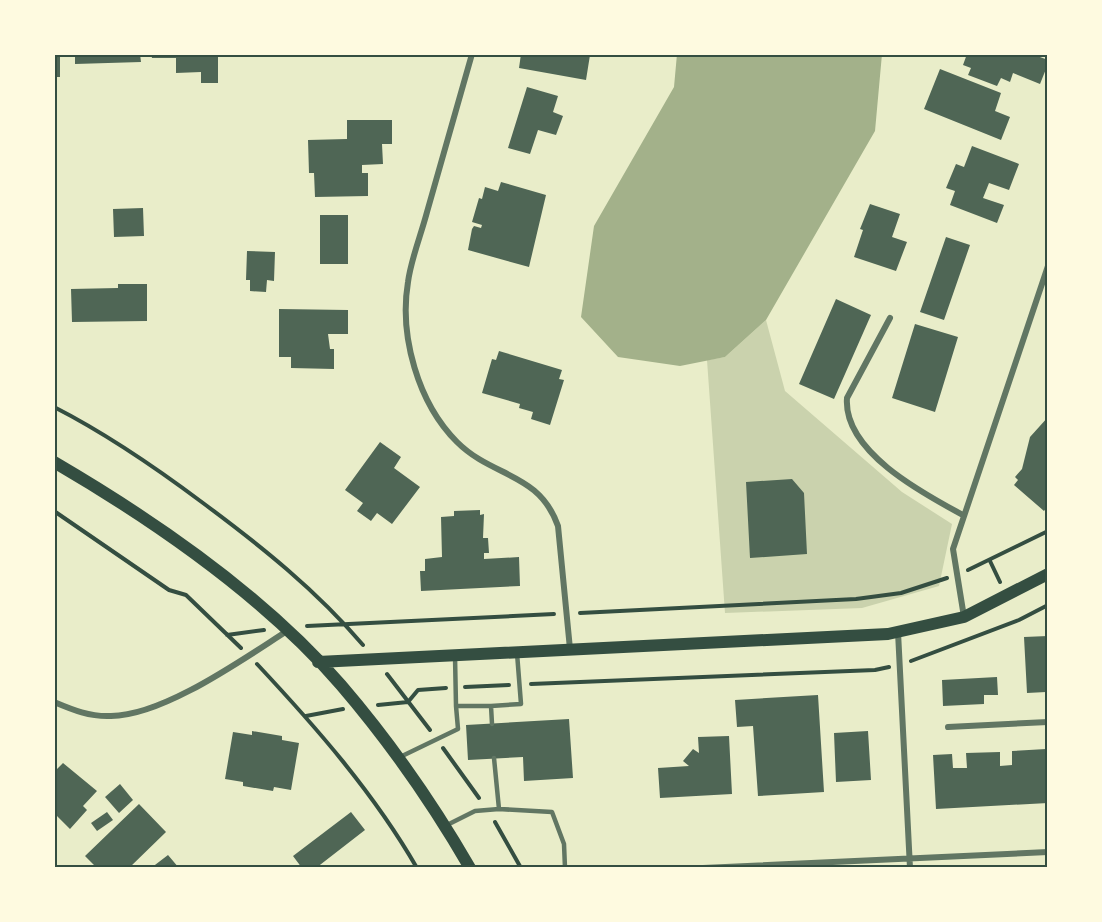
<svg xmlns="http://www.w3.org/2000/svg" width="1102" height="922" font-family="Karla,sans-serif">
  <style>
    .green { fill: #cad2ad }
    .water { fill: #a3b18a }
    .building { fill: #4f6655 }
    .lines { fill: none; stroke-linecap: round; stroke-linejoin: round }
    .path { stroke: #344e41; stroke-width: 4 }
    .service { stroke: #617663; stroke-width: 4.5 }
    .minor { stroke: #617663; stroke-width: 6 }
    .secondary { stroke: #344e41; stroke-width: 12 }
    .neatline { fill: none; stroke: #344e41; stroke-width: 2 }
  </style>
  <rect width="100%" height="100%" fill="#e9edc9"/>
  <path class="green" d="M766,320L785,391L902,492L952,524L939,586L862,608L725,613L707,360L725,357Z"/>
  <path class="water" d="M677,54H882L875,131L766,320L725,357L680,366L618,357L581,317L594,226L674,87Z"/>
  <path class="building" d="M54,54H60V77H54Z
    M75,54H140L141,62L75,64Z
    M151,54H218V83H201V72L176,73V58H152Z
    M521,54L590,55L586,80L519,68Z
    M967,54H1032L1048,60V64L1040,84L1013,73L1010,82L1001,78L997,86L968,75L971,68L963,65Z
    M940,69L1001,93L995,111L1010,117L1001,140L924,109Z
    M527,87L558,96L553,112L563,116L556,135L538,130L530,154L508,148Z
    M347,120H392V144H382L383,164L362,165V173H368V196L315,197L314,173H309L308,140L347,139Z
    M972,146L1019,164L1009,190L989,183L983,198L1004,205L997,223L950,205L955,191L946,188L956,164L964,167Z
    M501,182L546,195L529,267L468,250L472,229L474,226L481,228L482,225L472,222L479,198L482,199L485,187L498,191Z
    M870,204L900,214L892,237L907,242L896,271L854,257L863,230L860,229Z
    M143,208L144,236L114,237L113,209Z
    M320,215H348V264H320Z
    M946,237L970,245L944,320L920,312Z
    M247,251L275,252L274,281L267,280L266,292L250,291V280H246Z
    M118,284H147V321L72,322L71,289L118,288Z
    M836,299L871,315L834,399L799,384Z
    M279,309L348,310V334H328L330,349H334V369L291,368V357H279Z
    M915,324L958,337L935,412L892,398Z
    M499,351L562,370L559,379L564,380L550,425L531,419L533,412L519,408L520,404L482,393L492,359L496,360Z
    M1048,417V506L1044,511L1014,485L1018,480L1015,477L1022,469L1030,437Z
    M380,442L401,457L394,468L420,487L392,524L377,513L371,521L357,511L363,503L345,490Z
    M792,479L804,493L807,554L750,558L746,482Z
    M480,510V515L484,514L483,538H488L489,553H484V559L519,557L520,586L421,591L420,571H425V559L442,557L441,517L454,516V511Z
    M1048,636L1046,692L1027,693L1024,637Z
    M997,677L998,695H984V704L943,706L942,680Z
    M818,695L824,792L758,796L753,726L737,727L735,700Z
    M569,719L573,778L524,781L523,757L468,760L466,725Z
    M252,731L282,736V740L299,743L291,790L274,787L273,791L243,786V782L225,779L233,732L252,735Z
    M868,731L871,780L836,782L834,733Z
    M729,736L732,794L660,798L658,768L689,766L683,761L693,749L699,753L698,737Z
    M1046,749L1048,803L936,809L933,755L952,754L953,768H967L966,753L1000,752V766L1012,765V751Z
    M63,763L97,791L83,806L87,810L70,829L57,816L54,817V772Z
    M120,784L133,800L119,813L105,797Z
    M139,804L166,832L129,868H93L95,866L85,856Z
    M107,812L113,820L97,831L91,823Z
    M351,812L365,830L316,868H302L293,856Z
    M168,855L179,868H151Z"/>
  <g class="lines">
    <path class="path" d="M54,407C107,434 155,467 203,503C261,546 316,590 363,645
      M54,511L169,590L186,595L241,648
      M990,561L1000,582
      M968,570L1048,531
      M580,613L856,599L901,593L947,578
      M307,626L554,614
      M227,635L264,630
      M911,661L1019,620L1048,605
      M257,664C315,726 374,793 417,868
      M387,674L430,730
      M531,684L875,670L889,667
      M465,687L509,685
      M378,705L408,702L418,690L446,688
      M306,716L343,709
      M443,748L479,798
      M495,822L521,868"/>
    <path class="service" d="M455,656L456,706H491
      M492,724L491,706L521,704L517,653
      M400,757L458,729L456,706
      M494,758L499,809L552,812L564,844L565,868
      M445,826L475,811L499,809"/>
    <path class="minor" d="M472,54C457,107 442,159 427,212C421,235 411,259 408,282C399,336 418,403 457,442C493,478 539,472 558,526L570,649
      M890,318L847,398C843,451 922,493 963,515
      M964,617L953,549L1048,266
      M898,632L910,868
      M54,702C73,710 90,717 111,716C163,716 243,659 287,631
      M948,727L1048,722
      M703,868L1048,852"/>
    <path class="secondary" d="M54,462C155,521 264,596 341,685C389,741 433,804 470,868
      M318,662L888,634L964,617L1048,574"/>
  </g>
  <rect width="1102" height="922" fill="none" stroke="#fefae0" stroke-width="111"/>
  <rect x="56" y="56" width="990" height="810" class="neatline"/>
</svg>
